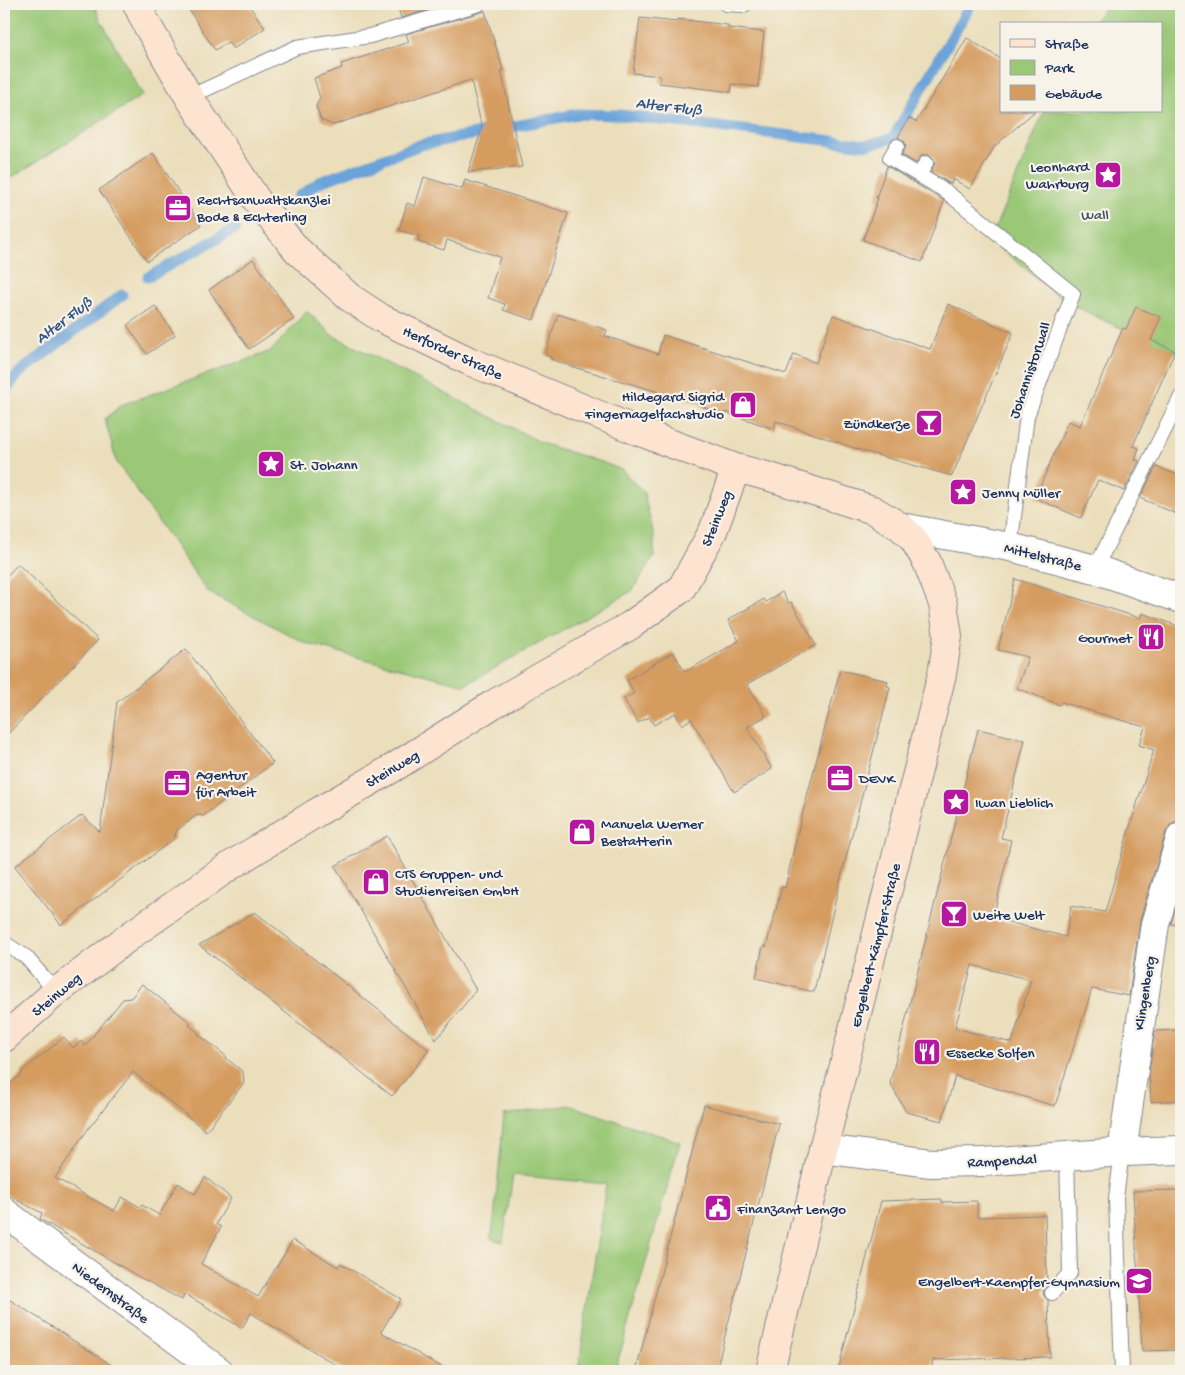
<svg xmlns="http://www.w3.org/2000/svg" width="1185" height="1375" font-family="'Gochi Hand',sans-serif">
  <style>
    .green { fill: #9ac876; stroke: #5a7c6a }
    .lines { fill: none; stroke-linecap: round; stroke-linejoin: round }
    .stream { stroke: #6aa3d9; stroke-width: 11 }
    .building { fill: #d59c60; fill-rule: evenodd }
    .lane-casing { stroke: #83868c; stroke-width: 16 }
    .street-casing { stroke: #83868c; stroke-width: 30 }
    .secondary-casing { stroke: #83868c; stroke-width: 30 }
    .lane { stroke: #fff; stroke-width: 14 }
    .street { stroke: #fff; stroke-width: 28 }
    .secondary { stroke: #fde4d1; stroke-width: 28 }
    .labels { text-anchor: middle; stroke-width: 4.5; stroke-linejoin: round; paint-order: stroke }
    .poi-label { font-size: 15px; fill: #1b2f5e; stroke: #f7f3e8; text-anchor: start }
    .park-label { font-size: 15px; fill: #3b5564; stroke: #f7f3e8 }
    .street-label { font-size: 15px; fill: #1b2f5e; stroke: #f7f3e8 }
    .water-label { font-size: 16px; font-style: italic; fill: #335283; stroke: #f7f3e8 }
  </style>
  <rect width="100%" height="100%" fill="#f7f3e8"/>
  <filter id="ink" filterUnits="userSpaceOnUse"><feTurbulence type="fractalNoise" baseFrequency=".02" numOctaves="2"/><feDisplacementMap in="SourceGraphic" scale="10" xChannelSelector="R" yChannelSelector="G"/><feConvolveMatrix kernelMatrix="1 2 1 2 8 2 1 2 1" color-interpolation-filters="sRGB"/></filter>
  <filter id="wash" filterUnits="userSpaceOnUse"><feTurbulence type="fractalNoise" baseFrequency=".0096" numOctaves="4" result="noise"/><feDisplacementMap in="SourceGraphic" scale="20" xChannelSelector="R" yChannelSelector="G"/><feGaussianBlur stdDeviation="1.12" result="paint"/><feColorMatrix in="noise" values="0 0 0 0 0 0 0 0 0 0 0 0 0 0 0 0 0 1.4 0 .05"/><feComposite in="paint" operator="in"/></filter>
  <g filter="url(#wash)">
    <rect width="100%" height="100%" fill="#ebdebb"/>
    <path class="green" d="M4,4H94L100,19L143,95L17,174L4,181Z
      M1108,4H1181V354L1107,322L1065,301L990,240L1044,111H1161V24H1092Z
      M307,311L332,335L544,444L604,463L622,470L644,493L654,536V557L632,591L465,685L307,644L208,592L116,461L105,419L121,405L271,351Z
      M569,1105L680,1142L615,1371H578L606,1184L513,1175L503,1242L491,1239L494,1219L504,1115Z
      M1073,1369V1371H935V1370Z"/>
    <g class="lines">
      <path class="stream" d="M298,197L320,182L420,145L577,114L620,115L866,145L893,138L971,4
        M148,277L235,229
        M4,392L20,372L122,295"/>
    </g>
    <g id="blocks">
      <path class="building" d="M185,4H248L265,28L233,49L228,42L215,50Z
        M397,4H449L401,18Z
        M485,11L503,70H501L522,167L468,172L482,128L471,80L333,125L321,120L316,106L320,98L314,78L342,68L341,64L409,42L406,34Z
        M640,18L677,22V19L728,25V28L764,32L758,87L732,84L731,92L659,83L660,76L633,73Z
        M967,38L1001,59V111H1035L995,146L970,189L953,179L951,184L931,172L935,163L933,158L930,155H922L916,163L902,155L906,146L904,141L898,137L909,118L916,122Z
        M153,153L201,225L147,261L99,190Z
        M887,166L944,201L922,262L863,240L878,198H876Z
        M424,177L462,189L465,180L568,213L534,320L503,310L505,304L488,298L500,257L447,240L444,250L418,242L419,236L399,230L407,203L415,206Z
        M253,259L294,319L249,349L209,290Z
        M948,304L1013,333L952,476L866,452L776,421L774,429L725,412L724,414L700,406V404L570,366L551,359V357L545,355L558,314L607,330L605,336L658,354L663,335L786,374L794,354L816,363L833,315L930,349Z
        M155,306L175,335L147,354L127,325Z
        M1136,307L1161,317L1151,340L1175,351L1133,446L1139,448L1135,460L1139,461L1124,491L1098,480L1081,518L1035,498L1068,421L1080,426L1123,328L1126,329Z
        M1156,467L1181,476V516L1140,498Z
        M18,564L98,640L4,738V579Z
        M1015,579L1140,618L1142,613L1181,627V821H1177L1171,824L1166,832L1140,920L1129,996L1092,989L1055,1106L955,1076L942,1121L906,1112L890,1083L978,729L1025,740L1001,838L1011,840L993,918L1066,937L1071,906L1105,912L1130,826L1154,750L1139,745L1145,727L1061,702L1060,705L1017,688L1028,657L998,650ZM972,965L1031,980L1012,1043L955,1028Z
        M782,592L788,603L791,602L816,645L747,684L766,716L747,727L772,769L734,792L691,719L682,725L675,713L654,725L649,717L638,723L624,699L634,693L627,680L673,652L685,672L739,641L728,620L764,599L766,602Z
        M186,649L273,763L203,816L197,815L176,831L175,838L61,925L15,866L82,815L100,832L117,702Z
        M840,670L888,681L887,686L890,687L840,881L814,992L756,978L763,946L766,947L782,887L785,888L798,831Z
        M387,836L476,990L436,1040L335,866Z
        M1181,890V926L1171,924Z
        M255,912L429,1050L392,1096L199,945Z
        M142,984L191,1023L189,1025L199,1033L198,1034L227,1057L226,1058L243,1072L244,1083L206,1131L133,1072L88,1129L55,1178L114,1211L122,1197L140,1207L142,1205L159,1215L178,1183L195,1194L205,1177L231,1198L216,1224L221,1227L201,1264L258,1297L293,1240L338,1267L340,1263L401,1299L381,1332L448,1371H346L251,1313L242,1328L185,1294L182,1300L141,1278L40,1219L42,1213L4,1193V1089L23,1073L21,1072L64,1037L73,1048L81,1041L85,1046L123,999L131,998Z
        M1181,1030V1100L1151,1102L1149,1071L1155,1031Z
        M704,1105L779,1124L716,1371H636Z
        M1181,1190V1350L1142,1351L1133,1191Z
        M942,1199V1202L977,1201V1217L1045,1215L1047,1285L1043,1292L1044,1296L1048,1300L1050,1357L933,1360L931,1371H838L881,1201Z
        M4,1296L121,1371H4Z"/>
    </g>
  </g>
  <g filter="url(#ink)">
    <use href="#blocks" fill-opacity="0" stroke="#83868c" stroke-width="1"/>
    <g class="lines">
      <g class="lane-casing">
        <path id="lane" d="M726,4L744,5
          M189,97L297,47L370,36L479,4
          M897,146L890,158L944,190L1073,294L1027,416L1010,547
          M919,175L926,163
          M1095,569L1181,397
          M4,943L26,957L56,992
          M1122,1152L1116,1198L1122,1371
          M1052,1293L1070,1273L1067,1156"/>
      </g>
      <g class="street-casing">
        <path id="street" d="M901,527L1010,547L1095,569L1181,599
          M823,1149L931,1163L983,1162L1122,1152L1181,1150
          M1122,1152L1155,924L1181,836
          M4,1212L219,1371"/>
      </g>
      <g class="secondary-casing">
        <path id="secondary" d="M137,4L147,25L189,97L258,202L297,250L349,297L381,318L469,361L640,432L736,468L770,477L873,510L901,527L914,540L927,562L943,604L948,636L942,674L823,1149L770,1371
          M4,1038L56,992L134,933L230,866L316,813L393,768L492,705L631,625L681,589L713,531L736,468"/>
      </g>
      <use href="#lane" class="lane"/>
      <use href="#street" class="street"/>
      <use href="#secondary" class="secondary"/>
    </g>
  </g>
  <defs>
    <g id="sight-square" transform="scale(1.4375)"><rect x="-9" y="-9" width="18" height="18" rx="4" fill="#b5179e" stroke="#f7f3e8"/><path d="M0-6L1.8-2.2L6-1.7L2.9 1.2L3.7 5.4L0 3.3L-3.7 5.4L-2.9 1.2L-6-1.7L-1.8-2.2Z" fill="#fff"/></g>
    <g id="office-square" transform="scale(1.4375)"><rect x="-9" y="-9" width="18" height="18" rx="4" fill="#b5179e" stroke="#f7f3e8"/><path d="M-6-3h4V-5.5h4V-3h4V5H-6ZM-1-4.5V-3h2v-1.5ZM-6 0V1H6V0Z" fill="#fff"/></g>
    <g id="shop-square" transform="scale(1.4375)"><rect x="-9" y="-9" width="18" height="18" rx="4" fill="#b5179e" stroke="#f7f3e8"/><path d="M-5-2.5h2.3a2.7 3.5 0 0 1 5.4 0H5L5.5 6h-11ZM-1.5-2.5h3a1.5 2.3 0 0 0-3 0Z" fill="#fff"/></g>
    <g id="bar-square" transform="scale(1.4375)"><rect x="-9" y="-9" width="18" height="18" rx="4" fill="#b5179e" stroke="#f7f3e8"/><path d="M-6-5H6L.8 .8V4.5H3.5V6h-7V4.5H-.8V.8Z" fill="#fff"/></g>
    <g id="restaurant-square" transform="scale(1.4375)"><rect x="-9" y="-9" width="18" height="18" rx="4" fill="#b5179e" stroke="#f7f3e8"/><path d="M-5-6h1v4h1v-4h1v4h1v-4h1v5L-1.5 .5V6h-2V.5L-5-1ZM5-6V6H3V1.5H1.5Q1.5-4 5-6Z" fill="#fff"/></g>
    <g id="civic-square" transform="scale(1.4375)"><rect x="-9" y="-9" width="18" height="18" rx="4" fill="#b5179e" stroke="#f7f3e8"/><path d="M-.6-6.5H3V-4.5H.6V-3L4-1V1h2V6H-6V1h2V-1L-.6-3ZM-1.2 2.5V6h2.4V2.5Z" fill="#fff"/></g>
    <g id="school-square" transform="scale(1.4375)"><rect x="-9" y="-9" width="18" height="18" rx="4" fill="#b5179e" stroke="#f7f3e8"/><path d="M0-5L7-2L0 1L-7-2ZM-4 1L0 2.5L4 1V4Q0 6-4 4Z" fill="#fff"/></g>
  </defs>
  <g fill-rule="evenodd">
    <use href="#sight-square" x="1108" y="175"/>
    <use href="#office-square" x="178" y="208"/>
    <use href="#shop-square" x="743" y="405"/>
    <use href="#bar-square" x="929" y="423"/>
    <use href="#sight-square" x="271" y="464"/>
    <use href="#sight-square" x="963" y="492"/>
    <use href="#restaurant-square" x="1151" y="637"/>
    <use href="#office-square" x="840" y="778"/>
    <use href="#office-square" x="177" y="783"/>
    <use href="#sight-square" x="956" y="802"/>
    <use href="#shop-square" x="582" y="832"/>
    <use href="#shop-square" x="376" y="882"/>
    <use href="#bar-square" x="954" y="914"/>
    <use href="#restaurant-square" x="927" y="1052"/>
    <use href="#civic-square" x="718" y="1208"/>
    <use href="#school-square" x="1139" y="1281"/>
  </g>
  <g class="labels">
    <g class="poi-label">
      <text x="1089" y="171" text-anchor="end">Leonhard<tspan x="1089" dy="17">Wahrburg</tspan></text>
      <text x="197" y="204">Rechtsanwaltskanzlei<tspan x="197" dy="17">Bode &amp; Echterling</tspan></text>
      <text x="724" y="401" text-anchor="end">Hildegard Sigrid<tspan x="724" dy="17">Fingernagelfachstudio</tspan></text>
      <text x="910" y="428" text-anchor="end">Zündkerze</text>
      <text x="290" y="469">St. Johann</text>
      <text x="982" y="497">Jenny Müller</text>
      <text x="1132" y="642" text-anchor="end">Gourmet</text>
      <text x="196" y="779">Agentur<tspan x="196" dy="17">für Arbeit</tspan></text>
      <text x="859" y="783">DEVK</text>
      <text x="975" y="807">Iwan Lieblich</text>
      <text x="601" y="828">Manuela Werner<tspan x="601" dy="17">Bestatterin</tspan></text>
      <text x="395" y="878">CTS Gruppen- und<tspan x="395" dy="17">Studienreisen GmbH</tspan></text>
      <text x="973" y="919">Weite Welt</text>
      <text x="946" y="1057">Essecke Solfen</text>
      <text x="737" y="1213">Finanzamt Lemgo</text>
      <text x="1120" y="1286" text-anchor="end">Engelbert-Kaempfer-Gymnasium</text>
    </g>
    <g class="park-label">
      <text x="1095" y="219">Wall</text>
    </g>
    <g class="street-label">
      <text transform="translate(453 352) rotate(25)" y="5">Herforder Straße</text>
      <text transform="translate(1029 370) rotate(-71)" y="5">Johannistorwall</text>
      <text transform="translate(716 518) rotate(-68)" y="5">Steinweg</text>
      <text transform="translate(1043 556) rotate(14)" y="5">Mittelstraße</text>
      <text transform="translate(392 768) rotate(-31)" y="5">Steinweg</text>
      <text transform="translate(875 945) rotate(-76)" y="5">Engelbert-Kämpfer-Straße</text>
      <text transform="translate(1144 993) rotate(-81)" y="5">Klingenberg</text>
      <text transform="translate(56 994) rotate(-40)" y="5">Steinweg</text>
      <text transform="translate(1002 1160) rotate(-3)" y="5">Rampendal</text>
      <text transform="translate(111 1292) rotate(37)" y="5">Niedernstraße</text>
    </g>
    <g class="water-label">
      <text transform="translate(669 105) rotate(7)" y="6">Alter Fluß</text>
      <text transform="translate(63 319) rotate(-37)" y="6">Alter Fluß</text>
    </g>
  </g>
  <rect width="1185" height="1375" fill="none" stroke="#f7f3e8" stroke-width="20"/>
  <rect x="1000" y="22" width="162" height="90" fill="#f7f3e8" stroke="#9fa5b1"/>
  <rect x="1010" y="39" width="25" height="8" fill="#fde4d1" stroke="#9fa5b1"/>
  <text x="1045" y="48" font-size="15" fill="#1b2f5e">Straße</text>
  <rect x="1010" y="60" width="25" height="15" fill="#9ac876" stroke="#9fa5b1"/>
  <text x="1045" y="72" font-size="15" fill="#1b2f5e">Park</text>
  <rect x="1010" y="85" width="25" height="15" fill="#d59c60" stroke="#9fa5b1"/>
  <text x="1045" y="98" font-size="15" fill="#1b2f5e">Gebäude</text>
</svg>
